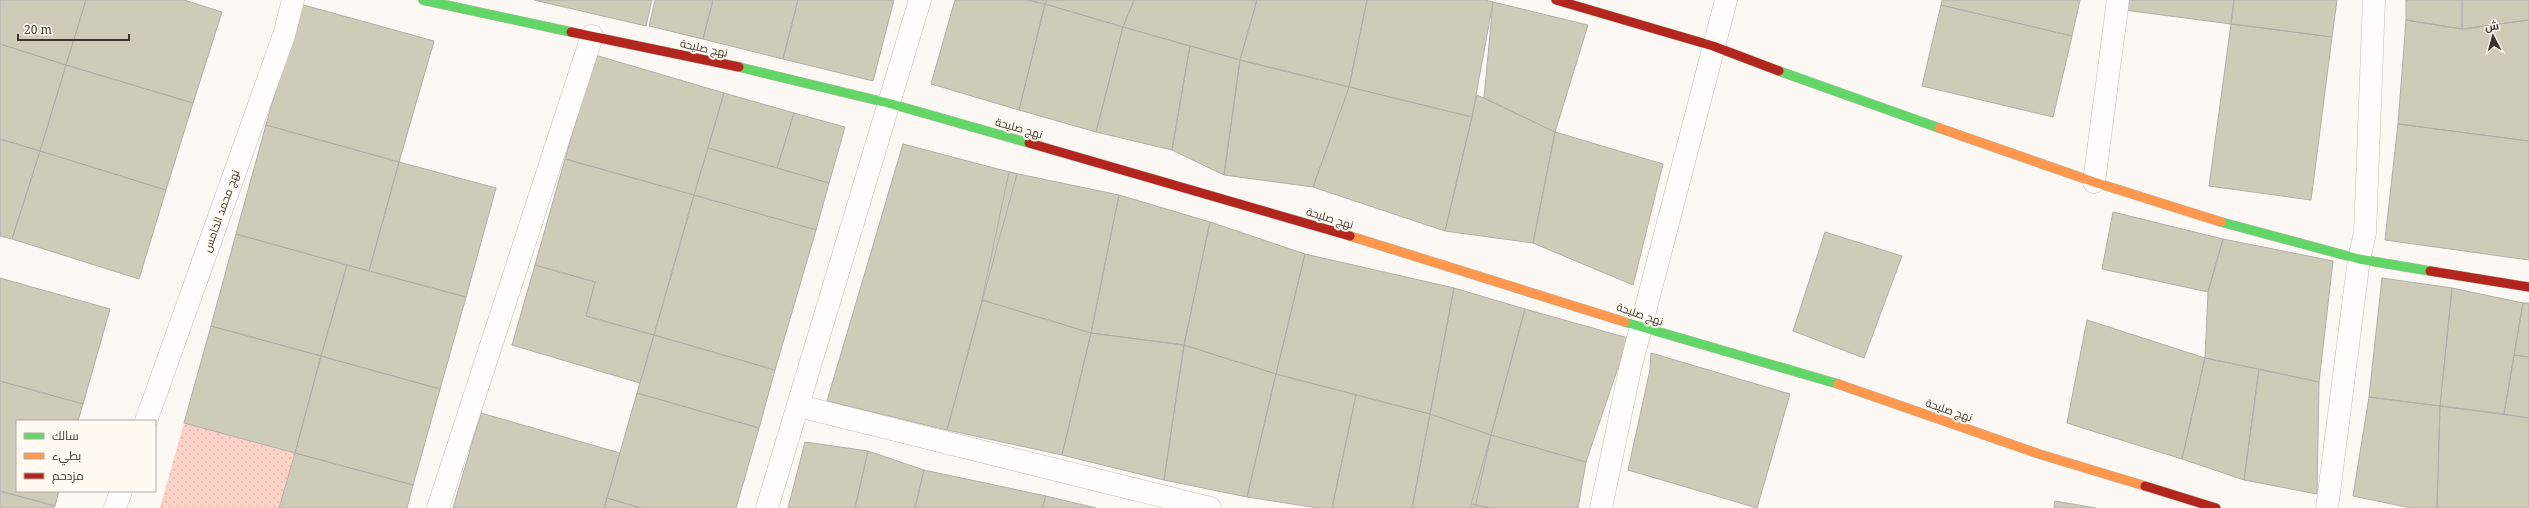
<svg xmlns="http://www.w3.org/2000/svg" width="2529" height="508" font-family="'Noto Serif',Cairo,serif">
  <style>
    .grass { fill: url(#grass-dots) }
    .building { fill: #cfcbb9; stroke: #b1aea9 }
    .lines { fill: none; stroke-linecap: round; stroke-linejoin: round }
    .street-casing { stroke: #bebab5; stroke-width: 23 }
    .fast-casing { stroke: #bebab5; stroke-width: 10 }
    .slow-casing { stroke: #bebab5; stroke-width: 10 }
    .jam-casing { stroke: #bebab5; stroke-width: 10 }
    .street { stroke: #fffefd; stroke-width: 22 }
    .fast { stroke: #63d668; stroke-width: 9 }
    .slow { stroke: #ff974d; stroke-width: 9 }
    .jam { stroke: #b3261e; stroke-width: 9 }
    .labels { text-anchor: middle; stroke-width: 4; stroke-linejoin: round; paint-order: stroke }
    .street-label { font-size: 11px; fill: #3b352d; stroke: #fff9f1 }
  </style>
  <defs>
    <pattern id="grass-dots" width="8" height="8" patternUnits="userSpaceOnUse"><rect width="8" height="8" fill="#fdd2c7"/><path d="M2 2h.1M6 6h.1" fill="none" stroke="#dab5ab" stroke-width="1.8" stroke-linecap="round"/></pattern>
  </defs>
  <rect width="100%" height="100%" fill="#fcf8f4"/>
  <path class="grass" d="M184,423L295,453L279,508H160Z"/>
  <path class="building" d="M0,0H86L66,65L0,44Z
    M86,0H184L222,12L193,103L66,65Z
    M534,0H652L646,26Z
    M655,0H713L703,39L649,26Z
    M713,0H798L783,59L703,39Z
    M798,0H894L873,81L783,59Z
    M955,0H1027L1045,4L1019,110L931,84Z
    M1027,0H1047L1045,4Z
    M1047,0H1134L1123,27L1045,4Z
    M1134,0H1257L1240,60L1123,27Z
    M1257,0H1367L1349,87L1240,60Z
    M1367,0H1485L1493,2L1472,117L1349,87Z
    M1942,0H2080L2072,36L1941,5Z
    M2126,0H2234L2231,24L2124,10Z
    M2234,0H2337L2332,37L2231,24Z
    M2406,0H2462V29L2406,20Z
    M2462,0H2529V20L2462,29Z
    M1493,2L1588,25L1555,132L1484,98Z
    M300,4L434,41L399,162L266,125Z
    M1045,4L1123,27L1096,132L1019,110Z
    M1941,5L2072,36L2053,117L1922,86Z
    M2406,20L2462,29L2529,20V141L2398,124Z
    M2231,24L2332,37L2311,200L2209,186Z
    M1123,27L1190,46L1172,150L1096,132Z
    M0,44L66,65L40,151L0,139Z
    M1190,46L1240,60L1224,175L1172,150Z
    M595,55L724,93L694,195L565,159Z
    M1240,60L1349,87L1313,187L1224,175Z
    M66,65L193,103L166,190L40,151Z
    M1349,87L1472,117L1445,231L1313,187Z
    M724,93L794,113L777,168L708,148Z
    M1477,95L1555,132L1533,243L1445,231Z
    M794,113L845,127L829,183L777,168Z
    M2398,124L2529,141V260L2385,240Z
    M266,125L399,162L369,271L236,234Z
    M1555,132L1663,164L1633,285L1533,243Z
    M0,139L40,151L12,239L0,236Z
    M903,144L1017,174L947,430L827,401Z
    M708,148L829,183L816,230L694,195Z
    M40,151L166,190L139,279L12,239Z
    M565,159L694,195L654,335L586,316L595,282L535,265Z
    M399,162L496,188L466,297L369,271Z
    M1009,172L1119,195L1091,333L982,300Z
    M694,195L816,230L775,370L654,335Z
    M1119,195L1210,222L1184,345L1091,333Z
    M2113,212L2223,239L2208,292L2102,269Z
    M1210,222L1305,254L1276,374L1184,345Z
    M1825,232L1902,256L1864,358L1793,331Z
    M236,234L347,265L321,356L211,326Z
    M2223,239L2333,261L2319,382L2205,358L2208,292Z
    M1305,254L1454,288L1430,414L1276,374Z
    M347,265L466,297L440,389L321,356Z
    M535,265L595,282L586,316L654,335L640,383L512,345Z
    M0,278L110,309L83,404L0,381Z
    M2382,278L2452,288L2440,406L2369,397Z
    M1454,288L1525,309L1491,435L1430,414Z
    M2452,288L2523,303L2504,414L2440,406Z
    M982,300L1091,333L1062,455L947,430Z
    M2523,303H2529V357L2514,355Z
    M1525,309L1628,338L1586,462L1491,435Z
    M2087,320L2205,358L2182,459L2067,423Z
    M211,326L321,356L295,453L184,423Z
    M1091,333L1184,345L1164,480L1062,455Z
    M654,335L775,370L759,428L637,393Z
    M1184,345L1276,374L1247,497L1164,480Z
    M1651,353L1790,394L1757,508L1628,470L1650,370Z
    M2514,355L2529,357V418L2504,414Z
    M321,356L440,389L413,485L295,453Z
    M2205,358L2259,369L2244,480L2182,459Z
    M2259,369L2319,382L2317,494L2244,480Z
    M1276,374L1356,395L1332,508H1318L1247,497Z
    M0,381L83,404L78,421H17V491H59L55,506L0,491Z
    M637,393L759,428L736,508H641L607,498Z
    M1356,395L1430,414L1412,508H1332Z
    M2369,397L2440,406L2437,508H2411L2353,496Z
    M2440,406L2529,418V508H2437Z
    M481,413L620,453L604,508H453Z
    M1430,414L1491,435L1475,508H1412Z
    M1491,435L1586,462L1578,508H1490L1471,504Z
    M805,442L868,451L855,508H788Z
    M868,451L924,470L915,508H855Z
    M295,453L413,485L407,508H279Z
    M924,470L1046,496L1042,508H915Z
    M0,491L55,506L54,508H0Z
    M1046,496L1096,508H1042Z
    M607,498L641,508H604Z
    M2055,501L2096,508H2054Z
    M1471,504L1490,508H1470Z"/>
  <g class="lines">
    <g class="street-casing">
      <path id="street" d="M2094,182L2118,0
        M799,406L1210,508
        M146,421L284,35L293,0
        M115,508L121,491
        M438,508L592,36
        M767,508L920,0
        M1601,508L1630,369L1726,0
        M2327,508L2359,259L2365,233L2374,0"/>
    </g>
    <g class="fast-casing">
      <path id="fast" d="M423,0L571,32
        M739,67L888,103L1029,143
        M1779,71L1939,128
        M2221,222L2359,259L2430,271
        M1625,322L1838,384"/>
    </g>
    <g class="slow-casing">
      <path id="slow" d="M1939,128L2094,182L2221,222
        M1350,236L1625,322
        M1838,384L2039,454L2145,486"/>
    </g>
    <g class="jam-casing">
      <path id="jam" d="M1556,0L1713,46L1779,71
        M571,32L739,67
        M1029,143L1350,236
        M2430,271L2529,287
        M2145,486L2216,508"/>
    </g>
    <use href="#street" class="street"/>
    <use href="#fast" class="fast"/>
    <use href="#slow" class="slow"/>
    <use href="#jam" class="jam"/>
  </g>
  <g class="labels">
    <g class="street-label">
      <text transform="translate(704 48) rotate(12)" y="4">نهج صليحة</text>
      <text transform="translate(1019 128) rotate(16)" y="4">نهج صليحة</text>
      <text transform="translate(221 211) rotate(-70)" y="4">نهج محمد الخامس</text>
      <text transform="translate(1330 218) rotate(17)" y="4">نهج صليحة</text>
      <text transform="translate(1640 314) rotate(19)" y="4">نهج صليحة</text>
      <text transform="translate(1949 410) rotate(19)" y="4">نهج صليحة</text>
    </g>
  </g>
  <rect x="16" y="420" width="140" height="72" fill="#fff9f1" stroke="#b1aba3"/>
  <rect x="24" y="433" width="20" height="6" fill="#63d668" stroke="#b1aba3"/>
  <text x="52" y="440" font-size="12" fill="#3b352d">سالك</text>
  <rect x="24" y="453" width="20" height="6" fill="#ff974d" stroke="#b1aba3"/>
  <text x="52" y="460" font-size="12" fill="#3b352d">بطيء</text>
  <rect x="24" y="473" width="20" height="6" fill="#b3261e" stroke="#b1aba3"/>
  <text x="52" y="480" font-size="12" fill="#3b352d">مزدحم</text>
  <g transform="translate(2493 36) rotate(354)" stroke="#fff9f1" stroke-width="3" paint-order="stroke">
  <path d="M0-3L7 15L0 10L-7 15Z" fill="#3b352d"/>
  <text y="-6" font-size="11" font-weight="bold" text-anchor="middle" fill="#3b352d">ش</text>
  </g>
  <path d="M18 34v6h111v-6" fill="none" stroke="#3b352d" stroke-width="2"/>
  <text x="24" y="34" font-size="12" fill="#3b352d" stroke="#fff9f1" stroke-width="3" paint-order="stroke">20 m</text>
</svg>
